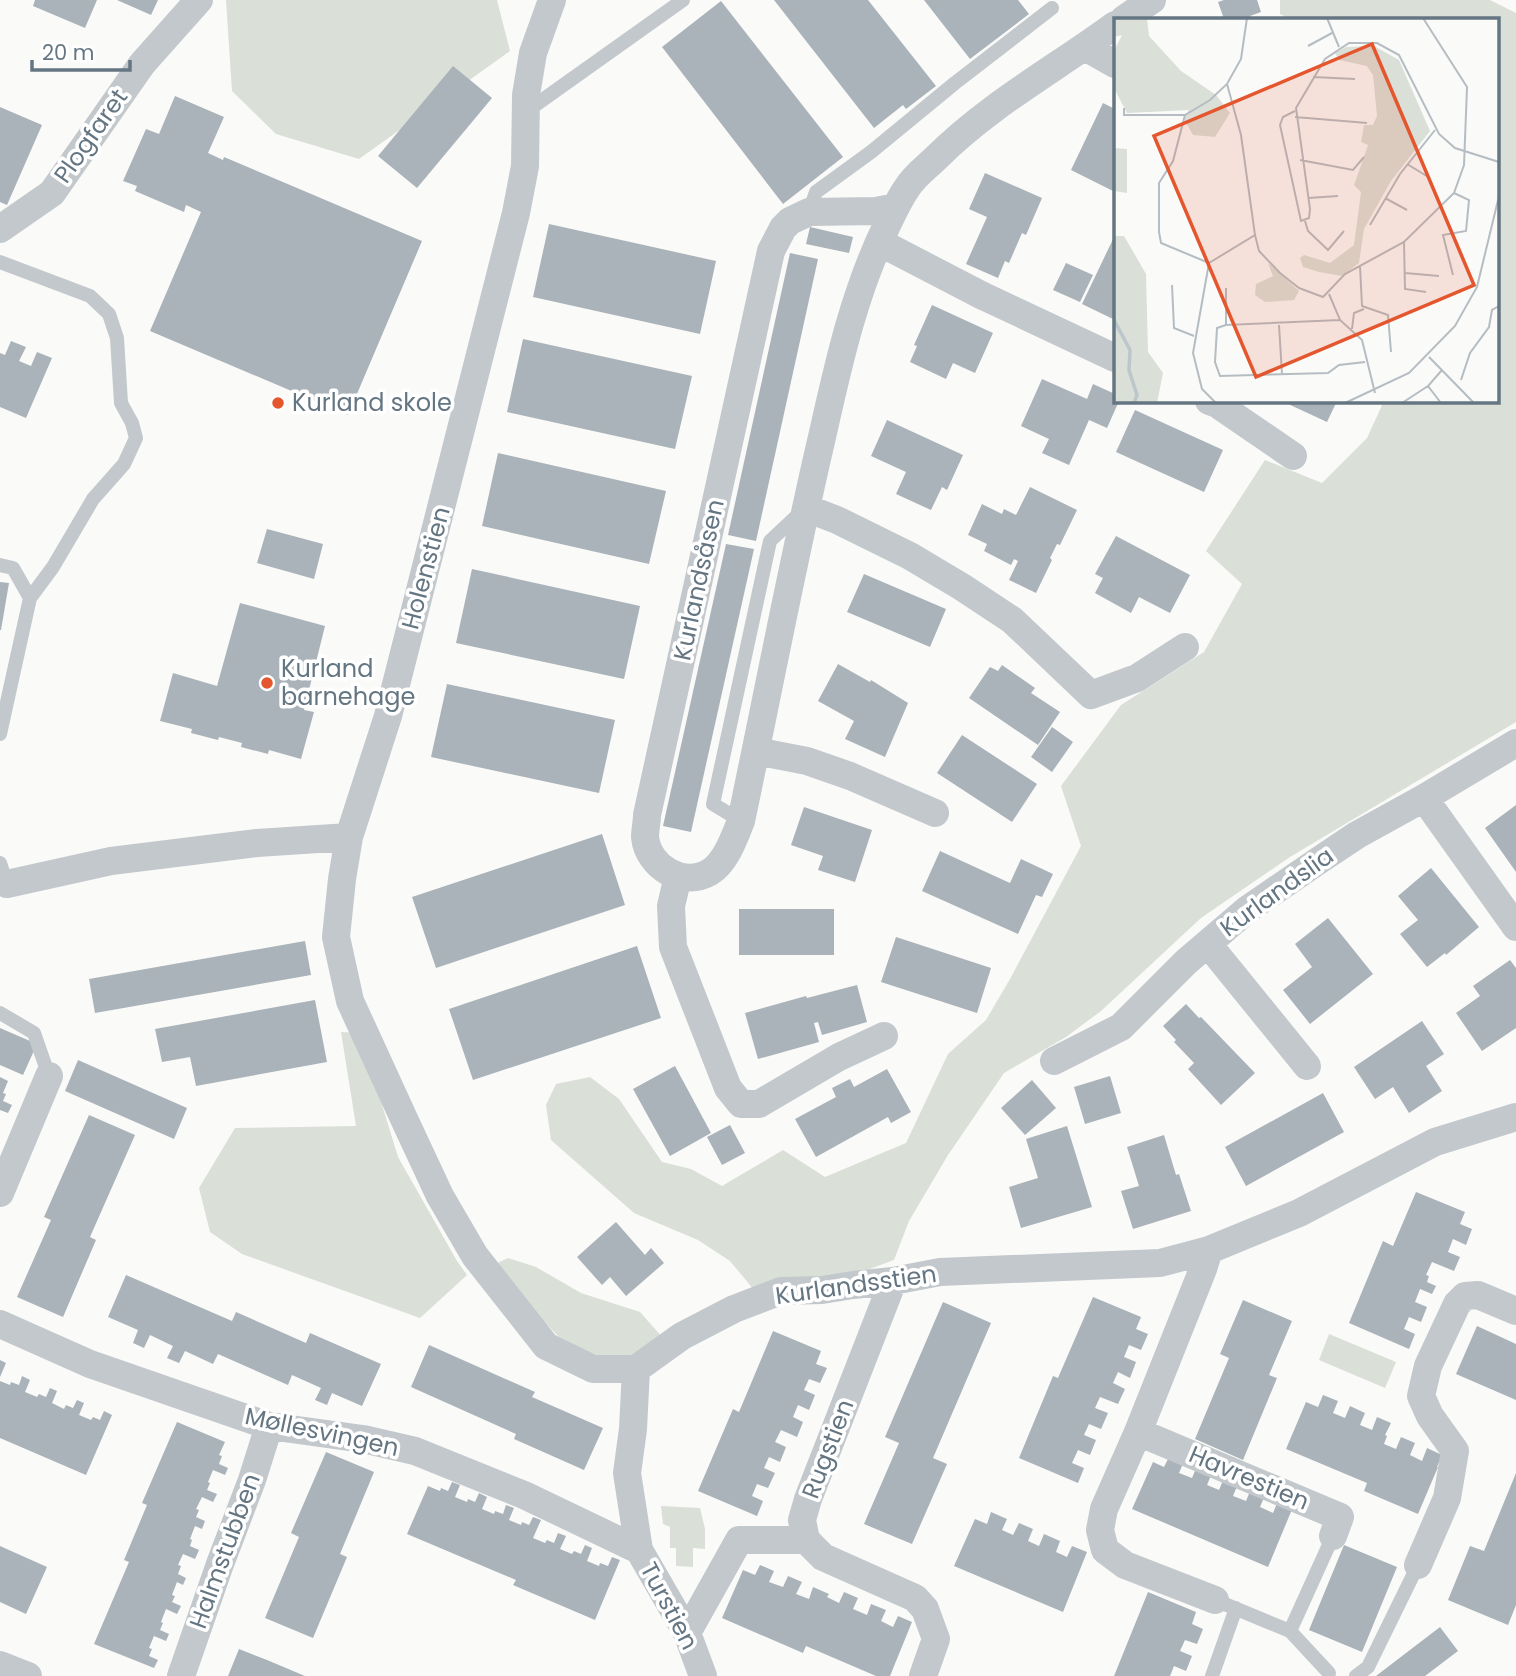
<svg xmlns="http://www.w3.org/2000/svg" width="1516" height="1676" font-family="Poppins,sans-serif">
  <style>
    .green { fill: #dadfd7 }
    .building { fill: #aab3b9 }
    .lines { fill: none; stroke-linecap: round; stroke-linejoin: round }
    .service { stroke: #c3c8cc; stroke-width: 14 }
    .minor { stroke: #c3c8cc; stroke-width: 28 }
    .poi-dot { fill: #e4572e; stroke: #fff; stroke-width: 2.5 }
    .labels { text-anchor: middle; stroke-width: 7; stroke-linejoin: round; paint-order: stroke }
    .street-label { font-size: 24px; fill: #657683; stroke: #fff }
    .poi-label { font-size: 24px; fill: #657683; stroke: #fff; text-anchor: start }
    .inset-river { fill: none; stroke: #bbc7cb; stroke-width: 3.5 }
    .inset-road { fill: none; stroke: #b5bdc2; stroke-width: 2 }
    .view { fill: #e4572e; fill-opacity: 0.15; stroke: #e4572e; stroke-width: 3.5 }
    .inset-edge { fill: none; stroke: #657683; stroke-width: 3.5 }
  </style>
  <rect width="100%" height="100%" fill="#fafaf8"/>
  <path class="green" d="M226,0H497L510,51L359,159L276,134L232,91Z
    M1280,0H1490L1516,13V722L1290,857L1201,918L1101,1011L1066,1037L1004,1073L948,1155L909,1221L894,1260L864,1271L760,1297L730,1261L698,1240L634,1213L551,1140L546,1105L556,1084L590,1077L619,1099L662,1162L691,1169L722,1186L783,1150L825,1177L906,1143L948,1054L986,1020L1010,979L1081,846L1061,786L1121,705L1204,652L1242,584L1206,551L1265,460L1322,483L1367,438L1384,401H1497V19H1290L1280,14Z
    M341,1032L360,1033L398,1157L457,1261L467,1275L420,1318L242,1254L210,1232L199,1188L235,1128L356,1126Z
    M508,1258L536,1267L581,1293L640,1312L663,1338L659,1355L607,1363L558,1336L491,1266Z
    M1329,1334L1396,1362L1385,1388L1319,1360Z
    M661,1506L700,1508L705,1529V1549L693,1548V1567L676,1566V1548H670V1527L663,1524Z"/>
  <path class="building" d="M35,0H97L85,28L33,6Z
    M117,0H158L151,15Z
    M774,0H868L936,86L906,109L903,105L874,128Z
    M924,0H1018L1029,14L970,59Z
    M1224,0H1257L1261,12L1250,16L1251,19H1224L1218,2Z
    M721,1L843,157L783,204L662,47Z
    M453,66L492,98L417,188L378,156Z
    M175,96L224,117L208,153L223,160L224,157L422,241L348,415L150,331L201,212L186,205L184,212L135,191L137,186L123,181L146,129L159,134Z
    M1103,103L1115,109V192L1071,170Z
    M0,107L42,125L7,205L0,202Z
    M985,173L1042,198L1026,235L1022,233L1009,263L1005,261L998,278L966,264L987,217L969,209Z
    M549,224L716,261L700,334L533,297Z
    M810,227L853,237L849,253L806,244Z
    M1115,235V320L1082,304Z
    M790,253L818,259L756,541L728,535Z
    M1066,263L1093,275L1080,302L1053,290Z
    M932,305L993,333L975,373L953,363L946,379L910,362L917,346L914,345Z
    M523,339L692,376L675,449L507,412Z
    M11,341L26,347L19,361L31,366L37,352L52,358L26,418L0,407V353L5,355Z
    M1042,379L1087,399L1093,384L1115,394V401H1119L1107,428L1089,420L1069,465L1042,453L1049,439L1021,426Z
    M1288,401H1337L1327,422L1286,403Z
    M1135,410L1223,450L1204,492L1116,452Z
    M887,420L963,455L947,490L942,487L931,510L896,494L906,472L871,456Z
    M498,453L666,491L649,564L482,526Z
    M1030,487L1077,510L1060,545L1057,544L1050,558L1052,560L1036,593L1009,580L1018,561L1014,559L1011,565L984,551L987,544L968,535L982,504L1002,514L1004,509L1016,515Z
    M267,529L323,544L314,579L257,563Z
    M1116,536L1190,575L1170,613L1139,597L1131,613L1095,593L1103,578L1095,574Z
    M726,544L754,549L691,832L663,826Z
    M472,569L640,606L624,679L456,643Z
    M864,574L946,609L930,647L847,612Z
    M0,582L9,583L1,630H0Z
    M240,603L325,626L304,710L314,712L301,759L269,750L268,754L241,747L242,743L219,737L218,740L191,733L192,729L160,721L173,673L217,686Z
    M838,664L870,682L871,680L908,703L885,757L845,739L854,721L818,701Z
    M1002,665L1035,688L1031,693L1060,712L1038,745L969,698L990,667L998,671Z
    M447,684L615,720L599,793L431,757Z
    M1052,727L1073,742L1052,772L1031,757Z
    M962,735L1037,784L1012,822L937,773Z
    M1516,805V872L1485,828Z
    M804,807L872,830L855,882L818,870L823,856L791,845Z
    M602,834L625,905L436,968L412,897Z
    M940,851L1010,883L1021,859L1053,874L1042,897L1036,895L1018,934L922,891Z
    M1431,868L1479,927L1446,955L1445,953L1427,967L1400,934L1418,920L1398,896Z
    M739,909H834V955H739Z
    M1328,918L1373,974L1310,1024L1283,990L1312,967L1295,944Z
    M896,937L991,968L977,1013L881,982Z
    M305,941L311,975L95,1013L89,979Z
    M637,946L661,1018L473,1080L449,1009Z
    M1510,960L1516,968V1028L1482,1051L1456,1013L1480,996L1473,986Z
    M857,985L867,1022L822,1035L818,1022L814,1023L819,1042L758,1059L745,1013L806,996L807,998Z
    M315,1000L327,1062L196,1086L190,1057L162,1062L155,1029Z
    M1186,1004L1199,1018L1201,1017L1255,1073L1221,1105L1188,1069L1194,1063L1174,1042L1176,1040L1163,1026Z
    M1422,1021L1444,1054L1426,1066L1442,1091L1409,1113L1393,1087L1375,1099L1354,1067Z
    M0,1028L37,1044L23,1075L0,1065Z
    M78,1060L187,1108L174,1139L65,1091Z
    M675,1066L711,1133L670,1156L633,1089Z
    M887,1069L911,1112L891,1123L888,1117L816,1157L795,1119L836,1097L832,1088L850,1079L854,1087Z
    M1110,1076L1121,1113L1085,1124L1074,1087Z
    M0,1077L8,1081L3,1093L6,1094L3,1101L12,1105L8,1113L0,1110Z
    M1032,1080L1056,1108L1025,1135L1001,1108Z
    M1323,1093L1344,1132L1246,1186L1225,1147Z
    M89,1115L135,1135L90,1237L96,1240L63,1317L17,1297L51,1220L44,1217Z
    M730,1125L745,1153L722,1165L707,1137Z
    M1067,1126L1092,1207L1021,1228L1009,1187L1038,1178L1026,1139Z
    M1164,1135L1176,1175L1179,1174L1191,1211L1133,1229L1121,1191L1139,1186L1127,1147Z
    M1416,1192L1465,1212L1460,1224L1472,1229L1466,1245L1453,1239L1448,1252L1460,1257L1454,1271L1432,1262L1426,1275L1429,1276L1427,1282L1436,1286L1432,1294L1420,1289L1415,1302L1427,1307L1421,1322L1409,1317L1404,1329L1415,1334L1409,1349L1349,1323L1383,1241L1393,1246Z
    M616,1222L645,1255L651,1248L664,1263L626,1296L610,1277L602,1285L577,1257Z
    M126,1275L232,1321L236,1312L306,1343L310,1333L381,1364L362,1406L332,1393L327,1405L315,1400L321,1388L292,1375L288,1385L218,1354L213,1364L185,1351L179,1363L167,1358L173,1346L150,1335L144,1348L133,1343L138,1330L108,1317Z
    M1093,1297L1141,1317L1136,1329L1148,1334L1141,1350L1129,1345L1124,1357L1136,1362L1130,1378L1118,1372L1113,1383L1125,1389L1118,1404L1100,1397L1095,1408L1108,1413L1101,1429L1089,1424L1084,1435L1096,1440L1090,1455L1078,1450L1072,1463L1084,1468L1078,1483L1019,1458L1053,1376L1058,1378Z
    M1243,1300L1292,1321L1269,1375L1277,1378L1243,1460L1195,1439L1229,1358L1220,1354Z
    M943,1302L991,1323L933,1458L947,1464L912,1544L864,1524L899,1443L885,1437Z
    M1477,1326L1516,1344V1400L1456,1374Z
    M773,1331L821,1351L816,1364L827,1368L820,1383L809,1379L804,1390L815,1395L809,1410L798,1405L793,1417L803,1422L797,1437L781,1430L775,1442L786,1447L780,1462L769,1457L764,1468L775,1473L768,1488L757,1484L752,1496L763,1501L757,1516L698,1491L733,1409L739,1412Z
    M429,1345L535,1392L532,1397L603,1428L584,1470L514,1439L516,1434L411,1387Z
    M0,1360L6,1363L0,1377Z
    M22,1376L30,1380L25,1392L37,1397L39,1394L46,1397L50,1388L57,1391L52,1403L64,1409L66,1405L73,1408L77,1400L84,1403L79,1415L91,1420L93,1417L100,1420L104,1411L112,1415L86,1475L0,1438V1381L10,1385L11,1382L19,1385Z
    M1323,1395L1338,1401L1333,1413L1345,1418L1350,1406L1365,1413L1360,1425L1372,1430L1377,1417L1391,1423L1385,1435L1387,1436L1384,1444L1396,1449L1401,1437L1415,1443L1410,1455L1422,1461L1427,1448L1442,1455L1437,1467H1438L1418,1514L1364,1491L1367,1483L1286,1449L1306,1402L1318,1407Z
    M177,1422L225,1442L219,1455L222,1456L219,1464L228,1468L225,1475L213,1470L208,1482L210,1483L207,1490L217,1494L213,1502L202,1497L196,1509L199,1510L196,1517L205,1521L202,1529L195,1526L190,1539L192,1540L190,1546L199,1550L195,1559L183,1554L178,1565L181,1566L178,1574L186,1578L183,1585L177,1582L172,1595L175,1596L172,1602L181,1606L177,1614L166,1609L161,1622L163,1623L160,1630L169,1634L166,1641L154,1636L149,1648L152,1649L149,1656L158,1660L154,1668L94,1644L129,1562L124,1560L147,1505L142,1503Z
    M326,1452L374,1472L340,1554L347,1557L313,1638L265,1618L299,1537L291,1533Z
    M1170,1455L1184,1461L1179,1473L1192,1478L1197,1466L1212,1473L1207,1485L1219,1490L1224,1478L1238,1484L1233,1496L1246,1501L1251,1489L1265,1495L1260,1507L1273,1513L1278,1501L1293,1507L1268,1567L1132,1509L1153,1462L1164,1467Z
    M1516,1473V1605L1508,1625L1448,1600L1470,1546L1484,1551Z
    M452,1482L460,1485L455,1497L467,1502L468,1499L475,1502L479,1493L487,1497L482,1509L494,1514L495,1511L503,1514L506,1505L514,1508L509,1520L521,1525L522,1522L529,1525L533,1517L541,1520L533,1538L545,1543L547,1540L554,1543L558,1533L566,1536L560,1549L572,1554L574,1551L581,1554L585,1545L592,1548L587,1561L599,1566L600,1563L608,1566L612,1557L620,1560L595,1620L513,1585L516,1580L407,1534L428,1486L440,1491L441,1488L448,1491Z
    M991,1512L1007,1519L1002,1530L1013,1535L1019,1523L1033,1529L1028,1541L1039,1546L1044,1534L1060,1541L1056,1552L1067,1557L1072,1546L1087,1552L1063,1612L954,1566L975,1519L987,1524Z
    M1344,1545L1397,1567L1362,1652L1309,1630Z
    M0,1546L47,1567L26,1614L0,1602Z
    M760,1565L774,1571L769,1582L783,1587L788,1576L802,1582L796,1594L809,1599L813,1587L829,1594L827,1597L839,1603L844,1592L858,1598L853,1609L867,1615L871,1604L886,1610L881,1621L893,1627L898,1616L912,1622L890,1676H876L806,1646L803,1653L722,1618L743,1570L755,1575Z
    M1148,1592L1196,1612L1192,1624L1203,1629L1197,1644L1185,1640L1180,1651L1192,1656L1186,1671L1174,1666L1170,1676H1114Z
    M1440,1627L1458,1651L1425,1676H1376Z
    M239,1649L267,1660L305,1676H228Z"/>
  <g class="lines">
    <path class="service" d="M527,111L683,0
      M809,212L816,192L871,152L955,83L1052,8
      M0,262L90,296L109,314L117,338L121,403L132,423L136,438L124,464L93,499L53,567L30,598L0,734
      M0,565L13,568L30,598
      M741,821L713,804L770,541L801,512
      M0,863L7,884
      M0,1013L34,1033L49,1076
      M1215,1600L1290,1631
      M1329,1673L1290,1631L1333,1536
      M1212,1676L1236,1608
      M1356,1676L1368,1667L1418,1565"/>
    <path class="minor" d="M1124,19L1152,0
      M1085,47L1115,64
      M896,207L876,211L809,212L790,221L783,228L771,251L647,815C647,822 645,830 645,837C648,867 683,888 710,872C726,862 734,838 741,821C768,693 792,565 822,437C838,366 854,292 887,225C893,213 899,199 907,188C914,176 927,167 937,157C989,105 1055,69 1115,25
      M0,229L52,193L142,64L199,0
      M879,242L981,295L1115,358
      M1209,401L1217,404L1293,456
      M806,508L837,520L910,556L962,587L1012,620L1091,695L1137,678L1185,647
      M756,751L807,761L850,776L935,813
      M1424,798L1516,927
      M349,837L342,879L336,937L350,1001L405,1121L440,1196L475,1256L546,1346L593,1369H636L682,1336L734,1309L781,1291L822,1290L853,1285L893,1281L940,1272L1160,1263L1209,1250L1299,1213L1435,1142L1516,1117
      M678,876L671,906L673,947L728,1088L741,1104H759L839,1057L884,1036
      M7,884L111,861L257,843L349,837L388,716L516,213L525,166L526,95L533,53L552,0
      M1208,944L1307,1066
      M1054,1061L1121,1027L1186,962L1248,909L1318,861L1357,835L1424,798L1516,743
      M0,1193L49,1076
      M1209,1250L1203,1269L1138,1432L1104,1509L1100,1530L1105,1550L1125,1565L1215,1600
      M893,1281L808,1499L802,1520L806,1540L823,1557L915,1598L925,1609L936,1639L923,1676
      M0,1324L90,1364L269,1426L363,1439L415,1451L524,1495L639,1550
      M636,1369L633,1429L627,1473L639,1550L687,1633L703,1676
      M1138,1432L1340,1517L1333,1536
      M1418,1565L1447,1498L1455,1451L1430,1416L1421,1396L1428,1366L1457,1304L1465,1296L1478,1295L1516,1311
      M687,1633L739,1540H806
      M0,1665L28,1676
      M181,1676L220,1564L252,1480L269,1426"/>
  </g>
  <g class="poi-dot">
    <circle cx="278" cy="403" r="7"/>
    <circle cx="267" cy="683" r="7"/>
  </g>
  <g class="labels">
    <g class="street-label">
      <text transform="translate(91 136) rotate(-55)" y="8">Plogfaret</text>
      <text transform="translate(426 568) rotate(-75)" y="8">Holenstien</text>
      <text transform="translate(699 580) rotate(-78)" y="8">Kurlandsåsen</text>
      <text transform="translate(1277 892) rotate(-36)" y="8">Kurlandslia</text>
      <text transform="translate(856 1285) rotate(-8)" y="8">Kurlandsstien</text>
      <text transform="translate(322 1432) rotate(12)" y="8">Møllesvingen</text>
      <text transform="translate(828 1449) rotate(-69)" y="8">Rugstien</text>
      <text transform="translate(1249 1478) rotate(23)" y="8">Havrestien</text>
      <text transform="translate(225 1551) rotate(-70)" y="8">Halmstubben</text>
      <text transform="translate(669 1606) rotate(62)" y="8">Turstien</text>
    </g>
    <g class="poi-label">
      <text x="292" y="411">Kurland skole</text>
      <text x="281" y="677">Kurland<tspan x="281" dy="28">barnehage</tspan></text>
    </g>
  </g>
  <g transform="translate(1114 18)">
    <rect width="385" height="385" fill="#fafaf8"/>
    <path d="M0,0H33L35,18L67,53L102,77L116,95L101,119L79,117L70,101L75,92L13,95L0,70V33L8,17L0,19ZM260,28L285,42L316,113L277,163L250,211L245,245L228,258L205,254L189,249L186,240L190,237L216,245L240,227L247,174L240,167L254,127L247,124L250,107H259L263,98L259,57L253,48L225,42L221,35L232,29ZM0,130L13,131V175L0,173ZM0,218H10L32,256L34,334L49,355L43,385H0ZM154,245L185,273L180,282L151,284L141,277L142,266L159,258Z" fill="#dadfd7"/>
    <path class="inset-river" d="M0,302L16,332L15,352L23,377L20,385"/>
    <path class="inset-road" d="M213,0L225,29M194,28L218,15M199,59L241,61M10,90V97H71L96,82L113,66L127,41L133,0M181,93L169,99L166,107L187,203L195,200L196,191L182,90L211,41L235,25H263L285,37L325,116L341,130L385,144M71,97L59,143L45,165V214L47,225L95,245M181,99L253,105M186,142L239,152L250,139M293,146L316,160M385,158V180M194,180L224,178M271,180L293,192M191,203L194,213L214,232L230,213M256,207L286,156L321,112M141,217L145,233L166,255L185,270L209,279L231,256L290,224L340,175L350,147L353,69L309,0M290,224L291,271L312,274M95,245L141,217L127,117L113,66M95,245L79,335L88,371L102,385M246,248L248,288L274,297L277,334M291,255L325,258M339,257L329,217L352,213L355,182L340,175M58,267L60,310L80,318M112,270V307L226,302M215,276L226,302L248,322L261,375M112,307L103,310L101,344L106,358L214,355L225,347L251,344M165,307L168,356M238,311L240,295L250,291M315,339L360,385M347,362L356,335L375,309L378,292L385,288M231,385L295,355L341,308L363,269L385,178M288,385L314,368M327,385L314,368L328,352"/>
    <path class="view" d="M258,26L360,267L142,359L40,118Z"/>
    <rect width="385" height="385" class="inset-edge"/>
  </g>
  <path d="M32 60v10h98v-10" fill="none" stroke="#657683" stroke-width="3.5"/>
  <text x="42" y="60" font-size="21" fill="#657683" stroke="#ffffff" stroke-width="5" paint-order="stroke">20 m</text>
</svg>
